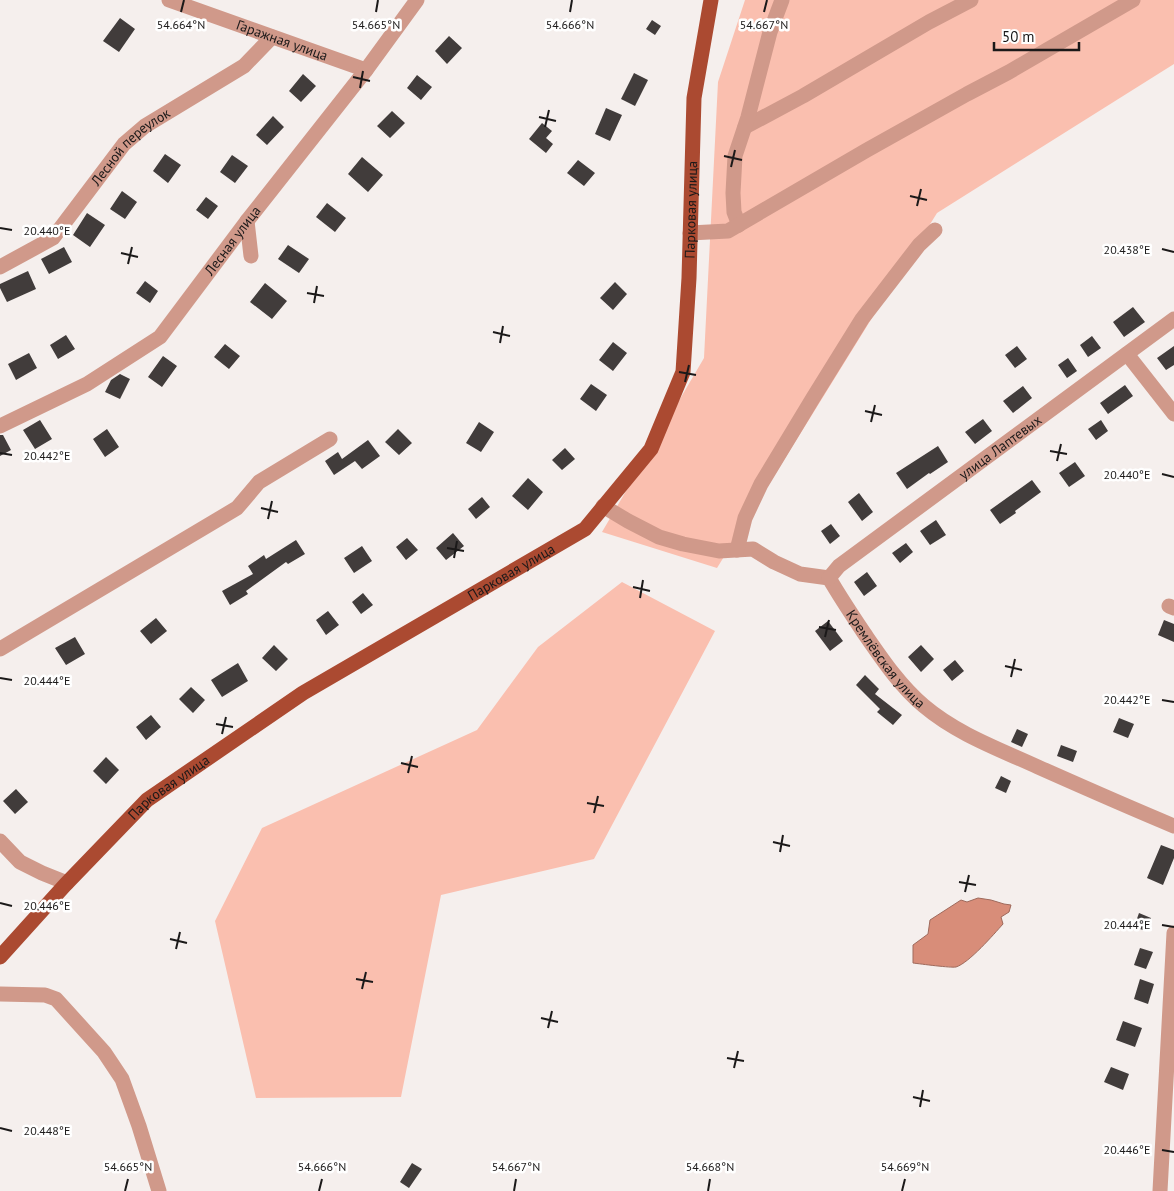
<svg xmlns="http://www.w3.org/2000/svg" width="1174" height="1191" font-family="'PT Sans',sans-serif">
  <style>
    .green { fill: #fabfaf }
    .water { fill: #d88d79; stroke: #9f6a5c }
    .building { fill: #413c3b }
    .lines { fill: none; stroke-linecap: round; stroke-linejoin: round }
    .minor { stroke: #d0998a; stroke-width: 15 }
    .major { stroke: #ab4a31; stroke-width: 15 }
    .ticks { fill: none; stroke: #1b1919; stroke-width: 2 }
    .labels { text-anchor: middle; stroke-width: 5; stroke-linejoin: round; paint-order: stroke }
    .street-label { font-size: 14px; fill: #1b1919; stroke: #fff }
    .ticks-label { font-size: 12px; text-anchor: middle; fill: #1b1919; stroke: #fff; stroke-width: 5; stroke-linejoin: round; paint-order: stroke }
  </style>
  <rect width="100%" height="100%" fill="#f5efed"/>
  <path class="green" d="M745,0H1174V64L937,213L717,568L602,532L704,358L718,82Z
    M622,582L715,631L594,859L441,895L401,1097L256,1098L215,921L262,828L477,730L538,647Z"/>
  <path class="water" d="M978,898L991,900L1004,904L1011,905L1009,912L1001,917L1003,924C994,934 969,963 956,967C951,968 921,964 913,963V945L928,934L930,920L961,900L967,902Z"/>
  <path class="building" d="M120,18L135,29L119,52L103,41Z
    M652,20L661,26L655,35L646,29Z
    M449,36L462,48L447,64L435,51Z
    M634,73L648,80L635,106L621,99Z
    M303,74L316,86L301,102L289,91Z
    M417,75L432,87L421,100L407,88Z
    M606,108L622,115L610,141L595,134Z
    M392,111L405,123L390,138L377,126Z
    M273,116L284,127L267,145L256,135Z
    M542,123L552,131L546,138L553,144L546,153L529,139Z
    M165,154L181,165L168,183L153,171Z
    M232,155L248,166L235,183L220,172Z
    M362,157L383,175L368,192L348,174Z
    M578,160L595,173L584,186L567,173Z
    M122,191L137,202L125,219L110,209Z
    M206,197L218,206L208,219L196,210Z
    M327,203L346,218L335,232L316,217Z
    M87,213L105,225L90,247L73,235Z
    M288,245L309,259L299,273L278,259Z
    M64,247L72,262L49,274L41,259Z
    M28,271L36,289L7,302L0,288V284Z
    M145,281L158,291L150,303L136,293Z
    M615,282L627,294L613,310L600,298Z
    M265,283L287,301L272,319L250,302Z
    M1133,307L1145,322L1124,337L1113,322Z
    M66,335L75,349L58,359L50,345Z
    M1092,336L1101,348L1088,357L1080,345Z
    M613,342L627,353L613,371L599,360Z
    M225,344L240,356L229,369L214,357Z
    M1017,346L1027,359L1015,368L1005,355Z
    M1174,346V365L1166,370L1157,358Z
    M29,353L37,368L16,380L8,364Z
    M163,356L177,366L162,387L148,377Z
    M1068,358L1077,371L1067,378L1058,365Z
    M120,374L130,379L120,399L105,392L111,380Z
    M591,384L607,395L596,411L580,399Z
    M1125,385L1133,396L1108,414L1100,403Z
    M1023,386L1032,398L1013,413L1003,401Z
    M983,419L992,431L975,444L965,432Z
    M40,420L52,439L35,449L23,430Z
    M1101,420L1108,431L1096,440L1088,429Z
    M479,422L494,432L481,452L466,443Z
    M107,429L119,447L105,457L93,439Z
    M398,429L412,443L399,455L385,442Z
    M0,435H3L11,450L0,456Z
    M368,440L380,456L362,469L355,461L334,475L325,461L338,452L342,459Z
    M938,446L948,462L930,474L929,473L907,489L896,473Z
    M565,448L575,459L562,470L552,460Z
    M1075,462L1085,476L1069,487L1059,473Z
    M528,478L543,492L528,510L512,496Z
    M1032,480L1041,492L1015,511L1016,513L1000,524L990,510Z
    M859,493L873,512L862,521L848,502Z
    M482,497L490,507L476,519L468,509Z
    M936,520L946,535L930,545L920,531Z
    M831,524L840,536L830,544L821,531Z
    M453,533L464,546L446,560L436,548Z
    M407,538L418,550L406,560L396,547Z
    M296,540L305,554L288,564L286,562L246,591L248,594L230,605L222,591L253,574L248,566L264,555L266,559Z
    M906,543L913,552L900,563L892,553Z
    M362,546L372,561L354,573L344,558Z
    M867,572L877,586L864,596L854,582Z
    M363,593L373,605L361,614L352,602Z
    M328,611L339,625L326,635L316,620Z
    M156,618L167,631L151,644L140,631Z
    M1164,620L1174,624V642L1158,635Z
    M828,621L843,641L830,651L815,631Z
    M75,637L85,654L66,665L55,648Z
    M274,645L288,659L276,671L262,658Z
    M921,645L934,659L921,672L908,657Z
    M955,660L964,671L952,681L943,670Z
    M238,663L248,681L222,697L211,680Z
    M865,675L879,689L875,694L902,715L893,725L877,712L880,709L856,685Z
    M191,687L205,700L193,713L179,699Z
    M151,715L161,727L146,740L136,727Z
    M1119,718L1134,724L1128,738L1113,732Z
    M1017,729L1028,734L1022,747L1011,742Z
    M1061,745L1077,751L1073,762L1057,756Z
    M106,757L119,770L106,784L93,771Z
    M1001,776L1011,781L1006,793L995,788Z
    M16,789L28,802L15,814L3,801Z
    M1161,845L1174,850V858L1163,885L1147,878Z
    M1139,913L1151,918L1146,931L1134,927Z
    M1140,948L1153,952L1146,969L1134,965Z
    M1140,979L1154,984L1148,1004L1134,999Z
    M1123,1021L1142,1028L1135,1047L1116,1040Z
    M1111,1067L1129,1074L1123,1090L1104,1082Z
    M412,1163L422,1169L409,1188L400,1182Z"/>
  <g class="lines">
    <g class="minor">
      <path id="s1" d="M169,0L366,70"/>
      <path d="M745,127L803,96L929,22L971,0"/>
      <path d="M247,221L251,256"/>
      <path d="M739,225L734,212L733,193L735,156L748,117L770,32L782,0"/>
      <path d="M690,233L728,231L867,150L967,94L1009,72L1133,0"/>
      <path id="s2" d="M0,267L53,238L124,144L145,126L244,66L272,37"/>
      <path d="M1127,354L1174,414"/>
      <path id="s3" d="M0,426L87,384L160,337L247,221L366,70L417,0"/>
      <path d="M603,506L628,521L659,537L683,544L719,551L753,549L774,562L800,574L829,578"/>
      <path d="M737,550L745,518L761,484L813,398L862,319L919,245L935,230"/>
      <path id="s4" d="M829,578C840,597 852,615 864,633C882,659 900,686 924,706C957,734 999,749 1038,767C1083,787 1128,807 1174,826"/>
      <path id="s5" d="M829,578L839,566L1174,319"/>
      <path d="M1169,606L1174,608"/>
      <path d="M0,649L237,508L259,482L330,439"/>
      <path d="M0,841L20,862L42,873L67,883"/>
      <path d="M0,994L45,995L56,999L104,1052L122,1079L139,1126L159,1191"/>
      <path d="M1160,1191L1174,933"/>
    </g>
    <path class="major" id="s6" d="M0,957L65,885L147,800L303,693L585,529L651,449L683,372L689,278L694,98L711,0"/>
  </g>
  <path class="ticks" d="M181,12L184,0M376,12L378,0M570,12L572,0M764,12L767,0M353,77L370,81M360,88L363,71M539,117L556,121M545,127L549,110M724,156L742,160M731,167L735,150M910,196L927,200M917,206L921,189M0,228L12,230M1162,249L1174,252M121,253L138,257M128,264L132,247M307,293L324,296M314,303L317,286M493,332L510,336M500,343L503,326M679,372L696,375M685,382L689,365M865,411L882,415M871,422L875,405M1050,451L1067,454M0,453L12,455M1057,461L1061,444M1162,474L1174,477M261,508L278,512M268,519L272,501M447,548L464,551M454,558L457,541M633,587L650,591M640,598L643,580M819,627L836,630M825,637L829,620M1005,666L1022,670M1011,677L1015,659M0,678L12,680M1162,700L1174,702M216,724L233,727M222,734L226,717M401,763L418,767M408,773L412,756M587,803L604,806M594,813L598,796M773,842L790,846M780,852L783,835M959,882L976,885M965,892L969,875M0,903L12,906M1162,925L1174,927M170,939L187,943M176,949L180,932M356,979L373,982M362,989L366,972M541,1018L558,1022M548,1028L552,1011M727,1058L744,1061M734,1068L738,1051M913,1097L930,1101M920,1107L923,1090M0,1128L12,1131M1162,1150L1174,1152M125,1191L128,1179M319,1191L322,1179M514,1191L516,1179M708,1191L710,1179M902,1191L905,1179"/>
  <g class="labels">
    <g class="street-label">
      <text dy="5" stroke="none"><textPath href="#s1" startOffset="120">Гаражная улица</textPath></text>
      <text dy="5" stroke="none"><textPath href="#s2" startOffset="181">Лесной переулок</textPath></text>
      <text dy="5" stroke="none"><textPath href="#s6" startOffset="1080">Парковая улица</textPath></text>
      <text dy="5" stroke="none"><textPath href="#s3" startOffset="304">Лесная улица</textPath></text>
      <text dy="5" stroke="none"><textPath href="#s5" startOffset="216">улица Лаптевых</textPath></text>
      <text dy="5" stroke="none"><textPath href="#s6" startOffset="645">Парковая улица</textPath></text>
      <text dy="5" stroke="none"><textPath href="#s4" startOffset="99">Кремлёвская улица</textPath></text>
      <text dy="5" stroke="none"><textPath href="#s6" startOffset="240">Парковая улица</textPath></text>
    </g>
  </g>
  <g class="ticks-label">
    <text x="181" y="29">54.664°N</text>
    <text x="376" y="29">54.665°N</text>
    <text x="570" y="29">54.666°N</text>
    <text x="764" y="29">54.667°N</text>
    <text x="47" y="235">20.440°E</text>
    <text x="1127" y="254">20.438°E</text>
    <text x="47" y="460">20.442°E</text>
    <text x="1127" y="479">20.440°E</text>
    <text x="47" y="685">20.444°E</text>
    <text x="1127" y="704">20.442°E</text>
    <text x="47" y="910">20.446°E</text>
    <text x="1127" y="929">20.444°E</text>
    <text x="47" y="1135">20.448°E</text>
    <text x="1127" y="1154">20.446°E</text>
    <text x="128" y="1171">54.665°N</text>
    <text x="322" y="1171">54.666°N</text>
    <text x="516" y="1171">54.667°N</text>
    <text x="710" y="1171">54.668°N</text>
    <text x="905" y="1171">54.669°N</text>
  </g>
  <path d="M994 42v8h85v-8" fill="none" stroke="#1b1919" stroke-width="2.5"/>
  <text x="1002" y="42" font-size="15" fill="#1b1919" stroke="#ffffff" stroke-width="4" paint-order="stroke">50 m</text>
</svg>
